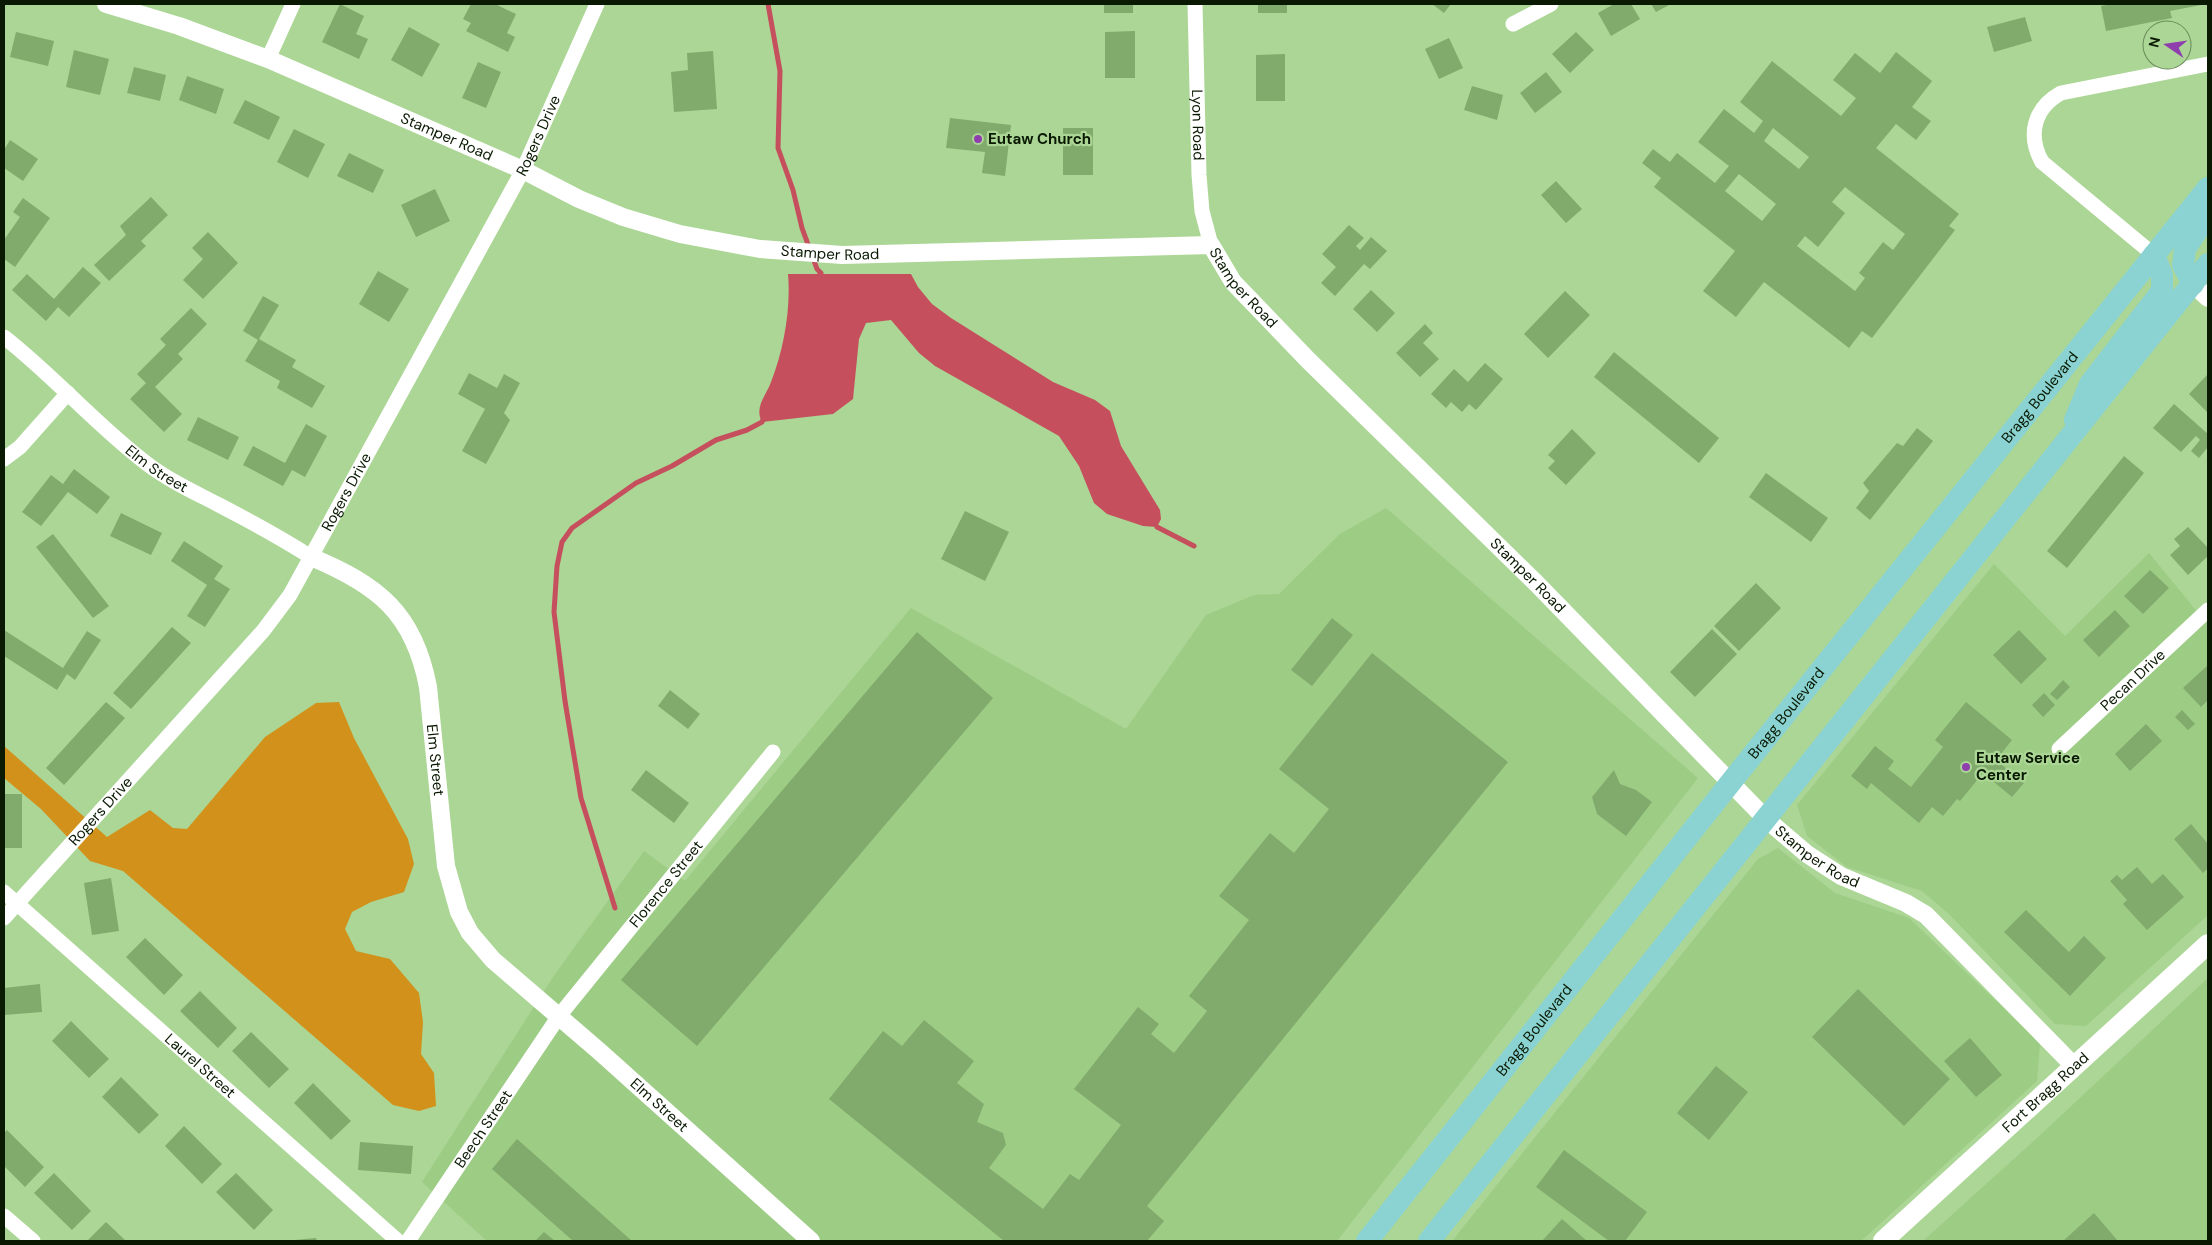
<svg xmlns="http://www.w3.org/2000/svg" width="2212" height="1245" font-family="'DM Sans',sans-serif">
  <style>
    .built { fill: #9dcc85 }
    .green { fill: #d2911a }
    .water { fill: #c64f5e }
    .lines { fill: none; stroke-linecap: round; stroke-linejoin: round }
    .stream { stroke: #c64f5e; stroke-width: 5 }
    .building { fill: #81ab6c; fill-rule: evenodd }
    .minor { stroke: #fff; stroke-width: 15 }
    .tertiary { stroke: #fff; stroke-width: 18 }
    .secondary { stroke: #fff; stroke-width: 20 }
    .primary { stroke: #8bd3d3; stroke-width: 22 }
    .poi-dot { fill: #8f3ead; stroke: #abd695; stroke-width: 2 }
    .labels { text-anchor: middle; stroke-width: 4.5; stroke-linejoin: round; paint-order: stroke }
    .street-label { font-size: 15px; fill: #091902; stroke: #abd695 }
    .poi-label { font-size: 15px; font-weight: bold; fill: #091902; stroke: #abd695; text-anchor: start }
  </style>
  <rect width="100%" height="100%" fill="#abd695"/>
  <path class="built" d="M1386,508L1698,778L1337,1241H487L422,1182L553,977L644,851L685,881L911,608L1126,729L1206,615L1254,595L1279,594L1340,534Z
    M2149,553L2208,625V915L2086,1026L2055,1024L1949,914L1922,891L1847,867L1807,836L1797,805L1994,564L2065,636Z
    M1778,848L1835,893L1909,918L2040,1043L2037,1081L1861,1241H1452L1758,859Z
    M2208,978V1241H1923L2036,1139Z"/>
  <path class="green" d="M339,702L354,738L408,839L414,864L404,892L371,902L352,912L345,929L356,951L390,959L419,993L423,1022L421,1054L434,1073L436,1106L419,1111L393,1105L123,871L90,861L41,809L4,778V746L107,837L150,810L173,828L187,829L265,737L316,703Z"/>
  <path class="water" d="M788,274H911L918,287L932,304L951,318L1053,382L1095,400L1110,411L1121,446L1160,510L1161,519L1157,527L1143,526L1107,514L1094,503L1079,466L1059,436L935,366L919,353L891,320L866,323L859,339L853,399L833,414L762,422C754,407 766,396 771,382C784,349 791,308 788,274Z"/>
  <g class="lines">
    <path class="stream" d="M768,4L780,71L778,148L793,190L802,228L817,269L821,273L817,278
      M1157,527L1194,546
      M615,908L581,798L565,701L554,612L557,566L562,542L572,528L636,483L672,466L716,440L747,430L762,422L764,417"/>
  </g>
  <path class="building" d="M340,4L364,16L356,34L368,39L359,59L322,42Z
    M471,4H495L516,14L507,33L515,37L508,52L466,31L471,23L463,19Z
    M1104,4H1133V13H1104Z
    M1258,4H1287V13H1258Z
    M1432,4H1451L1444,13Z
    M1614,4H1631L1640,19L1611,36L1598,13Z
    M1651,4H1671L1656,12Z
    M2112,4H2201V5L2170,11L2172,18L2106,31L2101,6Z
    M2025,17L2032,41L1994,52L1987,27Z
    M409,27L440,44L422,77L391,60Z
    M1135,31V78H1105V32Z
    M16,32L54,41L48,66L10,57Z
    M1576,32L1594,50L1570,73L1552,54Z
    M1449,38L1463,68L1439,79L1425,49Z
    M74,50L109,59L100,95L66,87Z
    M713,51L717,109L674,112L671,72L688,70L687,53Z
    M1896,52L1932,81L1912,107L1931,121L1916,140L1896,124L1876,148L1959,214L1949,226L1955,230L1872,338L1862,331L1849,348L1764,282L1736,317L1703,291L1735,251L1654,187L1661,178L1642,163L1653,149L1670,162L1677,153L1715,183L1729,166L1698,142L1724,109L1754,133L1763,121L1740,102L1772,61L1841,116L1856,98L1833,80L1855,53L1880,73ZM1773,128L1809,157L1799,169L1764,141ZM1739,174L1776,204L1762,221L1725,191ZM1845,187L1905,234L1893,250L1883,242L1859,273L1865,278L1855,291L1797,246L1805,236L1818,247L1845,213L1832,202Z
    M1285,54V101H1256V55Z
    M478,62L501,72L486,108L462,98Z
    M134,67L166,75L160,101L127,93Z
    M1546,72L1562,92L1535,113L1520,93Z
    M187,76L224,89L216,114L179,100Z
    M1472,86L1503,95L1497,120L1464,110Z
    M245,100L280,117L269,140L233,123Z
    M950,118L1011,125L1005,176L982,173L985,152L946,148Z
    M1063,128H1093V175H1063Z
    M294,129L325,144L308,178L277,162Z
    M10,140L38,159L23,181L4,168V150Z
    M349,153L384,170L373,193L337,176Z
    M1556,181L1582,209L1566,223L1541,195Z
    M435,189L450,221L416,237L401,205Z
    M151,197L168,215L141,241L146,246L109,281L94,265L126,235L120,226Z
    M23,198L50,218L15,267L4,259V240L20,217L13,212Z
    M1349,225L1364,238L1356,246L1360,250L1371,237L1387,251L1370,269L1364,264L1335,296L1321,283L1336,267L1322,254Z
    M208,232L238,263L203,299L183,280L203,259L192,248Z
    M83,267L101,283L69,317L58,307L46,321L12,290L27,274L54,299Z
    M378,271L409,289L389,322L359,304Z
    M1371,290L1395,313L1377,332L1353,309Z
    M1565,291L1590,315L1548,358L1524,334Z
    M263,296L279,305L259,339L296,360L292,367L325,386L312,408L277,388L280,381L245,361L258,340L243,331Z
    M191,308L207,324L178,354L183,359L155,387L182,414L164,432L130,399L146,383L137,374L166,345L160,339Z
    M1425,324L1433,333L1423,343L1439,359L1420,377L1396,353Z
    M1614,352L1719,438L1699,463L1594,377Z
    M1485,363L1503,379L1476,410L1469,404L1462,412L1451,402L1446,408L1431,394L1454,369L1468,382Z
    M469,373L497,388L504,374L520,383L504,413L510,420L486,464L462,451L485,409L458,394Z
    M2208,374V413L2189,394Z
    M2174,404L2208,434V447L2199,458L2191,451L2200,440L2196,436L2181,452L2153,428Z
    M198,417L239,437L228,460L187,440Z
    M306,424L327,436L305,477L292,470L283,486L243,465L253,446L285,463Z
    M1917,428L1933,441L1870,520L1856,508L1869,491L1863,483L1897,443L1903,446Z
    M1572,429L1596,453L1566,485L1548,468L1555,461L1548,455Z
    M2124,456L2144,473L2067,568L2047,551Z
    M74,469L110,497L97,514L68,492L41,526L22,512L51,475L63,484Z
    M1766,473L1828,518L1811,542L1749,497Z
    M965,511L1009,532L985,581L941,559Z
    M121,513L162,533L151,555L110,536Z
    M2188,527L2208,548V556L2188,575L2170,555L2180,546L2174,539Z
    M53,534L109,606L93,618L36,547Z
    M184,541L223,566L214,579L230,589L205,627L187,616L207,585L171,561Z
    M2150,570L2169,588L2143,614L2124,596Z
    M1756,583L1781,608L1739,651L1714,626Z
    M2115,610L2130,626L2099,657L2083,640Z
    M1332,618L1353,635L1312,686L1291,670Z
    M172,627L191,643L131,709L113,693Z
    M1712,629L1737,654L1695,697L1670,672Z
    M4,630L63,668L87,631L101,640L75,680L67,674L57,690L4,656Z
    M2019,630L2047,659L2021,684L1993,655Z
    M917,632L993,698L697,1046L621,980Z
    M1372,653L1508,762L1147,1206L1164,1221L1147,1241H1004L829,1099L883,1031L902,1046L924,1020L974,1061L957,1083L984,1104L977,1122L1003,1133L1006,1145L989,1168L1043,1209L1070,1174L1079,1180L1121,1125L1074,1089L1138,1007L1159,1024L1151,1034L1174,1053L1207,1011L1189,996L1249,920L1219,896L1270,833L1294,853L1329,809L1279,769Z
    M2208,665V700L2201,707L2183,688Z
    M2063,680L2070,687L2057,700L2050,694Z
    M670,690L700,714L688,729L658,706Z
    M2044,693L2055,705L2043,717L2032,705Z
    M106,702L125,718L64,785L46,768Z
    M1966,702L2012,740L1996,760L2024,783L2012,797L1983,773L1960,801L1957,799L1943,816L1932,807L1919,823L1871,783L1867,789L1851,776L1875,746L1894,761L1888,769L1911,787L1943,747L1935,740Z
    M2182,710L2195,724L2188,730L2175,717Z
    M2146,724L2162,741L2130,771L2115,754Z
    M646,770L689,803L674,823L631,790Z
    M1614,770L1620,784L1636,790L1652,802L1626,836L1597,814L1592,797Z
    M4,794H22V848H4Z
    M2191,824L2208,844V868L2203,873L2174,839Z
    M2137,867L2152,884L2163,874L2184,897L2147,930L2123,904L2127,900L2110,881L2117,875L2122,880Z
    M111,878L119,931L92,935L84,883Z
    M2026,910L2069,952L2084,936L2106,958L2070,996L2004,932Z
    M145,938L183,975L164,995L126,957Z
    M40,984L42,1012L4,1015V988Z
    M1858,989L1950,1079L1904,1126L1812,1037Z
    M200,991L237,1028L218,1048L180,1011Z
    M71,1021L109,1059L89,1078L52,1041Z
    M251,1032L289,1069L269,1088L232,1051Z
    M1970,1038L2002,1075L1976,1097L1944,1061Z
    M1716,1066L1748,1092L1709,1140L1677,1113Z
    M121,1077L159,1115L139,1134L102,1097Z
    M313,1083L351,1121L331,1140L294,1103Z
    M184,1126L222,1164L202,1184L165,1146Z
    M7,1130L44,1167L25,1187L4,1166V1133Z
    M517,1139L632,1241H573L492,1169Z
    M360,1142L413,1146L411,1174L358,1170Z
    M1564,1150L1647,1212L1625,1241H1609L1536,1187Z
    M54,1173L91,1211L72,1230L34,1193Z
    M236,1173L273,1210L254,1230L216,1192Z
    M2094,1213L2118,1241H2063Z
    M1562,1219L1587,1241H1542Z
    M106,1222L126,1241H87Z
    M544,1232L555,1241H535Z
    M316,1238L317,1241H295V1240Z"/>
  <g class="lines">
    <g class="minor">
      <path id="s1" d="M1195,4L1199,175L1202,211L1211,245"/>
      <path d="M1513,24L1551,4"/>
      <path d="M268,59L293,4"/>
      <path d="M2154,255L2042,162C2027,135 2034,108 2061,93L2208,64"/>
      <path id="s2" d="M4,337C54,376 95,424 146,463C168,480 194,492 219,505C250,521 281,538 311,557"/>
      <path d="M4,459L20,447L68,393"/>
      <path id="s3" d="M2059,749L2208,610"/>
      <path id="s4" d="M4,892L398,1241"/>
      <path id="s5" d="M4,918L263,631L290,595L523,170L597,4"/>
      <path d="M4,1216L33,1241"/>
      <path id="s6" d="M408,1241L559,1016L773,752"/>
    </g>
    <g class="tertiary">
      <path id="s7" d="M106,4L179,26L268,59L523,170L579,199L623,217L680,234L760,249L842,255L1211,245L1233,282L1308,360L1536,583L1766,819L1807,854L1841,876L1906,903L1926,915L2074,1066"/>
      <path d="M2193,284L2208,298"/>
      <path id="s8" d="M311,557C378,585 414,613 428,687L446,866L459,912L470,933L493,960L599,1051L811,1241"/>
    </g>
    <path class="secondary" id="s9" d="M1883,1241L2208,944"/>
    <g class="primary">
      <path d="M2193,284L2183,265L2185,249L2208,214"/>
      <path d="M2075,420L2090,384L2162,291V275L2154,255"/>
      <path id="s10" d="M1367,1241L1731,782L2208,188"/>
      <path d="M1429,1241L2208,264"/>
    </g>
  </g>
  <g class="poi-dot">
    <circle cx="978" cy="139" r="5"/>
    <circle cx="1966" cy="767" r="5"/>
  </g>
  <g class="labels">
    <g class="street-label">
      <text dy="5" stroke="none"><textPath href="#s1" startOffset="121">Lyon Road</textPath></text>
      <text dy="5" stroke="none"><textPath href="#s5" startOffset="954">Rogers Drive</textPath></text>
      <text dy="5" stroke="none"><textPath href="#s7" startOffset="366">Stamper Road</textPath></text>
      <text dy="5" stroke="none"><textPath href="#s7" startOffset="771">Stamper Road</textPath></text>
      <text dy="5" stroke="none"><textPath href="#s7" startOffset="1206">Stamper Road</textPath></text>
      <text dy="5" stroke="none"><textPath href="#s10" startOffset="1079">Bragg Boulevard</textPath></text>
      <text dy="5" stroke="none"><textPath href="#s2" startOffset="202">Elm Street</textPath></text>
      <text dy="5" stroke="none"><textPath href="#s5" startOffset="549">Rogers Drive</textPath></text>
      <text dy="5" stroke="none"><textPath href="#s7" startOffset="1611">Stamper Road</textPath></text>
      <text dy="5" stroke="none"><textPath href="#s3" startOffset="101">Pecan Drive</textPath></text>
      <text dy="5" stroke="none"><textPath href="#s10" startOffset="674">Bragg Boulevard</textPath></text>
      <text dy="5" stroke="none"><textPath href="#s8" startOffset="258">Elm Street</textPath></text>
      <text dy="5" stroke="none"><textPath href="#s5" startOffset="144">Rogers Drive</textPath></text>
      <text dy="5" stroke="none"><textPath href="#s7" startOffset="2016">Stamper Road</textPath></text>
      <text dy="5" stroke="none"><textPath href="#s6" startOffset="441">Florence Street</textPath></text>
      <text dy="5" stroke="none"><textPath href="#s10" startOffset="269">Bragg Boulevard</textPath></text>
      <text dy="5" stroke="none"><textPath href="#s4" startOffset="262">Laurel Street</textPath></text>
      <text dy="5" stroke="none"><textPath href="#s9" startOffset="220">Fort Bragg Road</textPath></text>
      <text dy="5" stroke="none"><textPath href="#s8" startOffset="692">Elm Street</textPath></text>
      <text dy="5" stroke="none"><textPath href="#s6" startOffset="135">Beech Street</textPath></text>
    </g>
    <g class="poi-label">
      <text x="988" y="144">Eutaw Church</text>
      <text x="1976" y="763">Eutaw Service<tspan x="1976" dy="17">Center</tspan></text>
    </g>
  </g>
  <rect width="2212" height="1245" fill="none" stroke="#091902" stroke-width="10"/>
  <g transform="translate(2167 45) rotate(283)"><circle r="24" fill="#abd695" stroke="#6a8a5a"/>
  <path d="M0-4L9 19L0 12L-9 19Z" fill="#8f3ead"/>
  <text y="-8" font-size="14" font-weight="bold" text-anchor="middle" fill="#091902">N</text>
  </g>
</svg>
